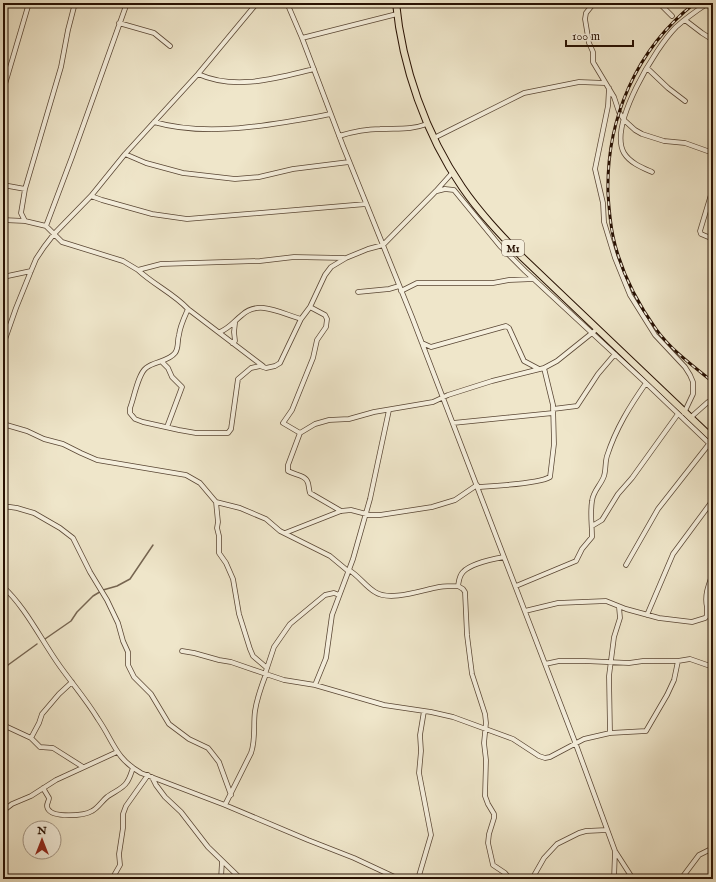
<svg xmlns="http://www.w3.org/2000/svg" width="716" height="882" font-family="'IM FELL English',serif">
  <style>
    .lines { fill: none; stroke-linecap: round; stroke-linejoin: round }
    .stream { stroke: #766551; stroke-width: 1.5 }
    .street-casing { stroke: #594634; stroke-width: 5.5 }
    .primary-casing { stroke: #271002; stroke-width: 8 }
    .street { stroke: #f5efdd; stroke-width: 4 }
    .primary { stroke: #efe6ca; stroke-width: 6 }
    .rail-casing { stroke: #271002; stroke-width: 3 }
    .rail { stroke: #f5efdd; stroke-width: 1.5; stroke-dasharray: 4.5; stroke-linecap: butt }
    .labels { text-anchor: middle; stroke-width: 3; stroke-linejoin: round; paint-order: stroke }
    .shield { fill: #f5efdd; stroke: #655344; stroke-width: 1 }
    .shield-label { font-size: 10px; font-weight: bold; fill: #271002 }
  </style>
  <rect width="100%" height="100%" fill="#efe6ca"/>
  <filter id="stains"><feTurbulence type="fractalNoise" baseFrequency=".005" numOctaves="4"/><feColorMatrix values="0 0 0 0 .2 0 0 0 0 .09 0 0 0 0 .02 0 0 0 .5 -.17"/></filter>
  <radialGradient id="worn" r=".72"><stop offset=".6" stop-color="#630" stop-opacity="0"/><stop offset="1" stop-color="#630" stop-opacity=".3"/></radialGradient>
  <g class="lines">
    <path class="stream" d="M45,639L71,621L77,612L93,596L103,590L117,586L130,579L153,545
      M3,671L8,665L37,644"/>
    <g class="street-casing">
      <path id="street" d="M287,3L302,38L343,146L412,317L504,557L575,742L615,851L633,879
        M594,3L586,13L585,19L589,43L593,52V62L614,97L619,112L624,120L635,130L642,134L664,141L685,143L713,153
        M659,3L672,16
        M685,20L702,33L713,40
        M119,23L154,33L170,46
        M302,38L397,14
        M647,68L668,88L685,101
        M198,74C236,91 276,78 314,69
        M609,88L608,106L595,169L603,203L604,222L615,258L630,295L655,335L685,367L690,375L693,382V394L684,413
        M3,91L29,3
        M154,122C209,138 277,124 331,114
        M339,136C352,132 366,129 380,129C397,128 411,130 427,124
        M434,138L524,93L579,82L605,83
        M125,154L146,163L183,173L235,179L259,177L293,169L349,162
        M652,172C643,168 630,163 624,153C608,125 656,47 676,27C685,19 699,9 708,3
        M3,185L25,189L21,213L25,221L46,226L62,242L123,261L138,270L161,264L260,261L294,257L344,258
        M713,188L700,231L701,234L713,239
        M25,189L61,67L68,30L75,3
        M437,191L445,189L454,190L500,246L525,271L646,383L713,447
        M91,196L102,200L152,214L187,219L366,204
        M3,220L25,221
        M46,226L72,157L127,3
        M138,270C154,285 173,293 188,309L263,366
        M3,277L31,271
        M401,291L417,283H493L509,280L534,279
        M358,292L389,289L399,286
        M188,309C184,318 180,326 179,335C177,341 179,348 175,353C168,362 154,361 146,368C138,374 134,398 130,408V413L135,419L143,422L179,430L196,433H228L231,429L238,379L251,368L260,366L266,368L275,366L280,363L301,319L310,307L325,275L331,267L346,258L368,249L383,245L436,191L453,172
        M220,332C231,327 233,322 242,315C259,299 282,314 301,319
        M232,343L235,341L234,332L235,323
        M422,343L431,347L506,326L509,328L524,361L539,369
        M3,345L16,308L31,271L36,259L44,247L54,234L91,196L125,154L198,74L257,3
        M162,362L168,368L172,377L182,387L167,427
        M553,409L577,406L598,374L615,354
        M690,418L708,402L713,400
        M453,423L553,413
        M3,424L27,431L44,439L63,444L81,453L97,460L186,475L200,483L216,502L240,508L266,519L280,531L330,556L348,571
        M300,433L283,423L292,410L313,358L317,340L326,327L327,319L325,315L310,307
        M478,487C494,486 538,484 550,477L554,444L553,405L544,368
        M216,502L218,522L217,528L219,536V553L226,563L233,579L239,614L250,649L253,656L267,668
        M3,506L17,508L34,513L60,528L73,538L90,572L107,600L118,623L123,641L128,652V665L134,677L151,694L169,724L189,739L208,748L212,753L219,762L231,795
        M341,511L310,493C309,490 309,487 308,483C306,475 295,475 288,471V465L300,433L315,424L329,420L349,419L374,412L433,402L448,395L492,381L544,368L557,361L597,329
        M592,526L602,520L618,494L632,478L678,414
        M285,533L341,511L351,510L370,515H380L432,507L455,500L477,485
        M626,565L658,509L709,444
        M349,570C359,576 365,586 375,592C390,602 422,590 439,587C446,586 452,586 458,586C459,581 459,576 463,572C471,563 493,559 504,557
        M713,573C709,584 704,595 707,607H713
        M458,586L463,589L465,592L467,635L472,674L485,714L486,723L484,743L486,760L485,796L488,804L494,814V818L489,834L488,843L493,865L505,873L510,879
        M516,586L576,561L582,549L592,537C592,525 590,513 592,501C593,491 601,485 604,476C606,470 605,462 607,456C616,428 630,406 646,383
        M3,587C23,604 41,639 57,662C70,681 86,699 98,719C114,742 115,758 141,773L225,805L308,840L354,858L399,879
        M525,611L558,603L606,601L626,609L659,618L692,622L705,618L707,616V607
        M647,615L673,554L713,500
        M182,651L194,653L219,660L231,662L266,674L284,680L315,685L384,705L431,712L453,717L513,739L539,756L545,758L550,757L584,739L610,733L646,731L667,695L674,680L678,661
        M545,664L559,661H585L629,663L643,661H678L690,659L713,667
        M265,674L274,647L290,624L325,595L334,593L339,595
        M315,685L326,658L332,615L353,559L370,499L389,410
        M3,725L31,738L40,747L53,748L83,767
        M610,733L609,676L614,637L620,618L619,607
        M31,738L39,723L42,714L59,694L72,682
        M152,777L156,785L165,797L181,812L208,847L241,879
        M43,788L49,798C49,802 45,805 48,809C53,818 84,816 92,811C98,808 102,801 107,797C113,792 123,789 127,782C130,778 131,773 133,768
        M225,805L251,753C256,739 253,725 255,711C257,698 261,687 266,674
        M3,811L12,804L31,796L56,780L117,752
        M112,879L120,865L119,854L123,828V814L126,806L148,775
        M221,879L222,861
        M418,879L431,835L419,773L421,751L420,735L424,711
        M532,879L544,858L557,844L579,833L586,831L607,830
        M614,879L615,851
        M681,879L699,855L713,848"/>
    </g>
    <g class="primary-casing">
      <path id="primary" d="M396,3C402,66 426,135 462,187C479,212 500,234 521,256L713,439"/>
    </g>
    <use href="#street" class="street"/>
    <use href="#primary" class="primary"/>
    <g class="rail-casing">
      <path id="rail" d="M695,3C636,49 606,119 608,194C609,208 610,222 613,236C620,269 636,301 656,329C671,350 693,366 713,382"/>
    </g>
    <use href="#rail" class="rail"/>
  </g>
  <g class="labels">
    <rect class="shield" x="502" y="240" width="22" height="16" rx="3"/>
    <g class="shield-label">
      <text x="513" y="252">M1</text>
    </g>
  </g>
  <rect width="716" height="882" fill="none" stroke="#efe6ca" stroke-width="16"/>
  <rect x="4" y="4" width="708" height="874" fill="none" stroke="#271002" stroke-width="2"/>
  <rect x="8" y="8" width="700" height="866" fill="none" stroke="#271002"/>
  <g transform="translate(42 840)"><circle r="19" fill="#f5efdd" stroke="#a39685"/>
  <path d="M0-3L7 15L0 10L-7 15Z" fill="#8f2418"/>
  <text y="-6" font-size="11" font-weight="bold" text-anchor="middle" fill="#271002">N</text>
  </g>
  <path d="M566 40v6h67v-6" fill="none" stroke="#271002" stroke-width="2"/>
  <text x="572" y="40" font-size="12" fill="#271002" stroke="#f5efdd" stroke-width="3" paint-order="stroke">100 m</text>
  <rect width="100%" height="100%" filter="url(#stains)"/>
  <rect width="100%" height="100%" fill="url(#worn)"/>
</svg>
